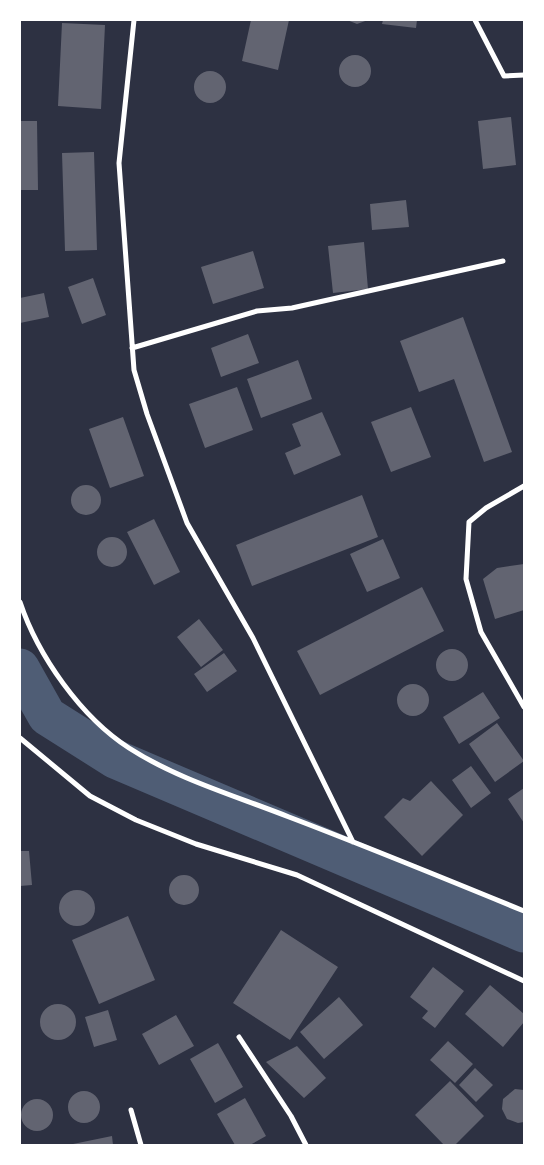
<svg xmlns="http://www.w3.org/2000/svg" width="544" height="1165" font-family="'DM Sans',sans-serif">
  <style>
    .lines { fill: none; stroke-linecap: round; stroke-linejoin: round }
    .canal { stroke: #4f5d75; stroke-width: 39 }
    .building { fill: #626471 }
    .minor { stroke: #fff; stroke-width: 5 }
  </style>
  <rect width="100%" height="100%" fill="#2d3142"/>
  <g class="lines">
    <path class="canal" d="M20,668L47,716L115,759L524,933"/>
  </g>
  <path class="building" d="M251,20H289L278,70L242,61Z
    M347,20H368L357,24Z
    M383,20H417L416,28L382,24Z
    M62,23L105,25L101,109L58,106Z
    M339 71a16 16 0 1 1 32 0a16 16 0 1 1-32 0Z
    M194 87a16 16 0 1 1 32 0a16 16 0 1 1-32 0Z
    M511,117L516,165L483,169L478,121Z
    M20,121H37L38,190H20Z
    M94,152L97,250L65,251L62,153Z
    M406,200L409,227L372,230L370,204Z
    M364,242L368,289L333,293L328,246Z
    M253,251L264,288L213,304L201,267Z
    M93,278L106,315L82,324L68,287Z
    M44,293L49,317L20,323V298Z
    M463,317L512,452L484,462L454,379L419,392L400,341Z
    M248,334L259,363L221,377L211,348Z
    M298,360L312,399L261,418L247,379Z
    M237,387L253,430L205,448L189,404Z
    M411,407L431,457L391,472L371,422Z
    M322,412L341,455L294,475L285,453L301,446L292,424Z
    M123,417L144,476L110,488L89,429Z
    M71 500a15 15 0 1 1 30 0a15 15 0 1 1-30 0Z
    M362,495L378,537L252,586L236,545Z
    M154,519L180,572L154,585L127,532Z
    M97 552a15 15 0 1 1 30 0a15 15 0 1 1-30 0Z
    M383,539L400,578L367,592L350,554Z
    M524,564V610L495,619L483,579L497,568Z
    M422,587L444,631L320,695L297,651Z
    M199,619L223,650L201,667L177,637Z
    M436 665a16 16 0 1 1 32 0a16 16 0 1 1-32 0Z
    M224,653L237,671L207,692L194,674Z
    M397 700a16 16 0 1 1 32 0a16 16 0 1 1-32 0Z
    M483,692L500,718L459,744L443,717Z
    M497,723L524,761L495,782L469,744Z
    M471,766L491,793L471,808L452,780Z
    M431,781L463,815L422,856L384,817L403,798L410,801Z
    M524,788V823L508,799Z
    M20,851H29L32,885L20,886Z
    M169 890a15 15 0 1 1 30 0a15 15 0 1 1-30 0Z
    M59 908a18 18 0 1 1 36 0a18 18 0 1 1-36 0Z
    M128,916L155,980L99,1004L72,940Z
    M281,930L338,967L290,1040L233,1003Z
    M433,967L464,991L435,1028L422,1018L428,1011L410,997Z
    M490,985L524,1014V1022L503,1047L465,1014Z
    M339,997L363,1025L324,1059L300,1032Z
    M40 1022a18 18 0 1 1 36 0a18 18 0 1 1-36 0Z
    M108,1010L117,1040L94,1047L85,1017Z
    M176,1015L194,1046L159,1065L142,1034Z
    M448,1041L473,1064L455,1083L430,1060Z
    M218,1043L243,1087L215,1103L190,1059Z
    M297,1046L326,1078L304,1098L266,1062Z
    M475,1068L493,1085L476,1102L459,1085Z
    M450,1081L484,1116L455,1145H444L415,1115Z
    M515,1089L524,1090V1122L518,1123L507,1119L502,1109L503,1099Z
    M68 1107a16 16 0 1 1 32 0a16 16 0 1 1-32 0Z
    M245,1098L266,1136L250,1145H235L217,1114Z
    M21 1115a16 16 0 1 1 32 0a16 16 0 1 1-32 0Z
    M112,1136L113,1145H73V1144Z"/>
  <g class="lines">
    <path class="minor" d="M134,20L119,163L134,370L147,414L187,523L253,638L353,842
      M475,20L504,76L524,75
      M132,348L257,311L292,308L503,261
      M524,486L486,508L469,522L466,579L481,632L524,707
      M20,602C38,656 81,717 129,748C177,779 236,796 289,817C368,847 446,879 524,911
      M20,738L90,796L136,820L196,844L297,875L524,981
      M239,1037L291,1116L306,1145
      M131,1110L141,1145"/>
  </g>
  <rect width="544" height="1165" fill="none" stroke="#ffffff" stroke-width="42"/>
</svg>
